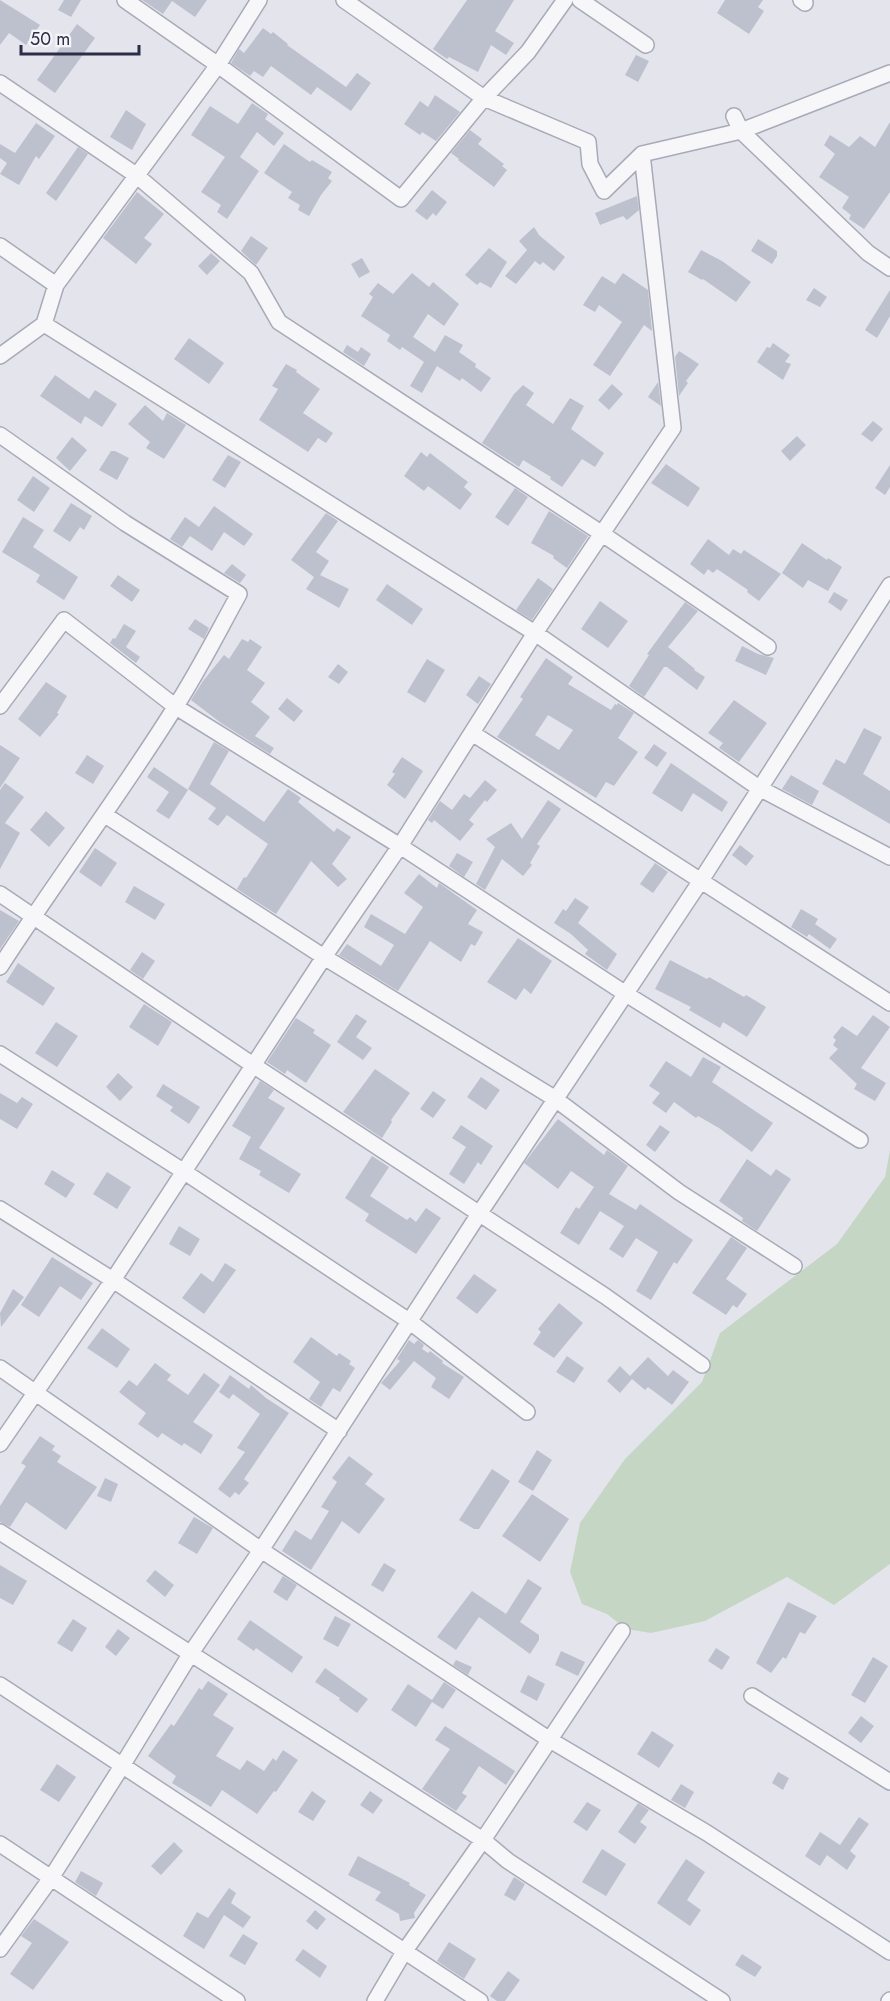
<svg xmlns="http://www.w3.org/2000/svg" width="890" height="2001" font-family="Jost,sans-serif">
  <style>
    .green { fill: #c5d7c4 }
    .building { fill: #bdc0cd; fill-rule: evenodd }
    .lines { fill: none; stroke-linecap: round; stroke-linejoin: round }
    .minor-casing { stroke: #a8aab7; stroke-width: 18 }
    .minor { stroke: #f7f7fa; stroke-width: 15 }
  </style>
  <rect width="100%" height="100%" fill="#e4e5ec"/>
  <path class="green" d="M890,1150V1564L834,1605L787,1577L705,1621L651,1633L626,1629L607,1614L582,1604L570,1572L580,1523L625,1459L702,1382L720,1333L837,1244L885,1177Z"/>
  <path class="building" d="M0,0L40,25L26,45L9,33L0,45Z
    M64,0H81L71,17L58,10Z
    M142,0H207L195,17L172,1L163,14Z
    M467,0H514L495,31L514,43L506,55L491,45L478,72L449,57L447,59L433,49Z
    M725,0H763L758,7L764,11L749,34L717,13Z
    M77,24L95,38L55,93L37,80Z
    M263,28L271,34L273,32L288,44L287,45L346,87L357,73L371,83L351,111L317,87L311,95L271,66L263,77L254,71L250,76L231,63L239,49L244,53Z
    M636,55L649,61L638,82L625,75Z
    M435,95L460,112L436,141L422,132L420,135L404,124L420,101L428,107Z
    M252,103L268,114L265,119L284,133L274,146L257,132L240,157L259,171L227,219L217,212L221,205L201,192L225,157L191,135L210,106L238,124Z
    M126,110L146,124L132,150L110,137Z
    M890,122V192L864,229L849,219L851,215L842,208L849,197L819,177L835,154L824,145L830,135L849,147L860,136L875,147Z
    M36,123L55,136L39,159L36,156L19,185L0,174L7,163L0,158V144L15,153Z
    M470,130L482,139L478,144L504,164L502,166L507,170L494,187L458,160L459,159L451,153Z
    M284,144L310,162L312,160L332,172L328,178L332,181L321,195L309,216L298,210L300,205L288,198L292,192L264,173Z
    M78,147L88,154L56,201L46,193Z
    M432,190L447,202L436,216L433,213L427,220L415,211Z
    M137,192L164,214L144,238L152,244L136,264L103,238Z
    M637,196L639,210L627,220L623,216L600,225L595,213Z
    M534,227L539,235L565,257L554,271L543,262L540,265L535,261L516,284L505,276L527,250L519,241Z
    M251,236L268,248L256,265L241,251Z
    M758,239L777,251V256L772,264L751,251Z
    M489,248L507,262L491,288L480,282L477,285L465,275Z
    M701,250L722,261L751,282L736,302L703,279L702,280L688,272Z
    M211,253L220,261L207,275L198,266Z
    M362,258L370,272L359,278L351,264Z
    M412,273L429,287L433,282L459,304L444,326L428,314L413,337L435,352L445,335L463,345L459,352L476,364L475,367L491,378L481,392L462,378L460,381L437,366L422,393L410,386L424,362L402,347L400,350L387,341L390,335L361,316L373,297L369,294L378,283L393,294Z
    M623,273L648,290L652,331L644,325L610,376L593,365L622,322L599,305L595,312L583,305L602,276L615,284Z
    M814,288L827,297L820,307L806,300Z
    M890,290V316L877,338L865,330Z
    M189,338L224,363L209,384L174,359Z
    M773,343L790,355L785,362L791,364L783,380L757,362L767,347L770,348Z
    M347,345L358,352L361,347L371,354L364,366L343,352Z
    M679,351L699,364L686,381L688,383L679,396L675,357Z
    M286,364L297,370L296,372L320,389L303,413L333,433L326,443L318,438L308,452L259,420L278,389L272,386Z
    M55,375L89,399L95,390L117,404L102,427L85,416L81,424L40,396Z
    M658,382L661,406L648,397Z
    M612,384L623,394L609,410L598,400Z
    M523,385L534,393L526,405L553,424L570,398L584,406L571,429L604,453L595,467L582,459L562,487L550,479L551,477L523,460L519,467L482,443L514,394Z
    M145,405L163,421L167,413L186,425L164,459L146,448L150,442L128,424Z
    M873,421L883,429L872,442L861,434Z
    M797,436L806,445L790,461L781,451Z
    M72,437L87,450L70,471L56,458Z
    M111,451H115L129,458L117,480L99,470Z
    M421,452L427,457L430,453L468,482L464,487L472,494L460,510L428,486L424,491L404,476Z
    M228,455L241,462L225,488L212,480Z
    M666,464L700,488L688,507L651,483Z
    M890,465V487L885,495L875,488Z
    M33,476L50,488L34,512L17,500Z
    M515,488L528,497L508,526L495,517Z
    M71,503L92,516L84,530L80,527L70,542L53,531Z
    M214,506L253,534L244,546L224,532L212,551L190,536L182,547L170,539L185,517L199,527Z
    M549,511L588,536L567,568L553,558L554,556L531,543Z
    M326,513L338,521L316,552L329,561L320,575L349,589L339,608L306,589L314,577L291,560Z
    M23,517L44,530L33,547L78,577L64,600L36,582L40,575L2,552Z
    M708,539L729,555L733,549L741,554L744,550L781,574L759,601L747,592L748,590L717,569L713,573L708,569L704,575L690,564Z
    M802,543L827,560L828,558L842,567L828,591L808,580L803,588L782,573Z
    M232,564L246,575L240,583L224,573Z
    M118,575L140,590L132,602L110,586Z
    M538,578L553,589L532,620L516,610Z
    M387,584L423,609L412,625L376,600Z
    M834,592L848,600L841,611L828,602Z
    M600,601L628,621L608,648L581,629Z
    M685,602L698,611L668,647L695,669L694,670L705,677L697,690L667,667H664L644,697L629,686L649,655L647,654Z
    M195,619L209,628L204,639L188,629Z
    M124,624L136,631L126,647L140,657L136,663L110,643L113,638L115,639Z
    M242,639L248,642L250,639L262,647L247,670L265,683L251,702L270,717L255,736L274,748L270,754L221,723L191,700L203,681L224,655L229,659Z
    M742,646L758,654L774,658L766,675L735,661Z
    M546,658L573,677L568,684L611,710L615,704L617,705L618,703L634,713L618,738L638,752L614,786L606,782L596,798L497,737L523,699L520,697ZM548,715L573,730L559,750L535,735Z
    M427,659L445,670L425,703L407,692Z
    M338,664L348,672L339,684L328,677Z
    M479,676L491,684L478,704L466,695Z
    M46,682L67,696L57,713L59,714L40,737L18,719Z
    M287,698L303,711L294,722L278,709Z
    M734,700L767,723L739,762L719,748L723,743L708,733Z
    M864,728L882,737L863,774L890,791V824L822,784L836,759L845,764Z
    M214,742L229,751L210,784L264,822L288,789L301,798L298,802L334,832L337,828L351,837L332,864L347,879L338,887L311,861L276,914L237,889L244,877L246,878L268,844L227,815L218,826L208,819L216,808L188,789Z
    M654,744L667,753L657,767L644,758Z
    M0,745L20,758L0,788Z
    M87,755L104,766L93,784L75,773Z
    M402,757L423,771L405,799L387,785L395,774L392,772Z
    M671,763L728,802L722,812L693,793L682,812L652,793Z
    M154,767L188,790L169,819L156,811L169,792L147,777Z
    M791,775L819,791L812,805L782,789Z
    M485,780L497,790L487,802L485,800L469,820L474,824L460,841L434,820L432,823L428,820L440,801L452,810L464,794L470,798Z
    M5,783L24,797L5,823L20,833L0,869V790Z
    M548,800L561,809L537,844L540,846L530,863L532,865L523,876L502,859L485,890L476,884L495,847L486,839L511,823L522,839Z
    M46,811L65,828L49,847L30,830Z
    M740,845L754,856L746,866L732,855Z
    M95,848L117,863L101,887L79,872Z
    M457,853L473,862L464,877L449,866Z
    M655,863L668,872L653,893L640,884Z
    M419,874L437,888L439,883L477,910L468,924L483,932L475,946L471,944L461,962L430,941L398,991L339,955L347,944L381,966L394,945L364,927L371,914L405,934L423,907L404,893Z
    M134,886L165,904L155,920L125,902Z
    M575,898L589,907L578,923L617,954L607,970L585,954L588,950L571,934L554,923L563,909L566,911Z
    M801,909L818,919L815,924L837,939L830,949L809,934L807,937L791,927Z
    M0,910L19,921L0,949Z
    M518,938L552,961L531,994L524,988L516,1000L487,982Z
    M142,952L155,961L143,979L130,970Z
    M670,960L707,979L709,977L744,997L746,995L766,1007L747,1037L723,1022L720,1028L689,1010L691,1007L655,989Z
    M18,963L55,988L43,1006L6,982Z
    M144,1004L172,1022L158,1046L129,1027Z
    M356,1014L367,1021L356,1037L372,1048L363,1060L337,1042Z
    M873,1015L890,1027L861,1068L886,1083L875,1101L854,1089L857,1084L829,1058L838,1049L833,1045L836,1040L833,1037L842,1026L857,1036Z
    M296,1018L315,1030L313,1033L331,1045L306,1083L287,1070L285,1074L267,1062Z
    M56,1022L78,1036L57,1067L35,1053Z
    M703,1057L721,1067L712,1082L773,1123L752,1152L719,1128L698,1116L696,1118L674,1102L666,1113L652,1103L660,1093L649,1086L666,1061L691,1077Z
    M375,1069L410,1093L391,1120L392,1122L382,1138L343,1112Z
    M118,1073L133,1087L120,1101L106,1087Z
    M481,1077L500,1090L486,1110L467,1097Z
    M260,1081L274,1090L268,1098L285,1108L259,1148L301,1174L289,1193L259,1175L261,1171L239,1159L251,1137L232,1126Z
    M163,1084L200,1107L189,1124L170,1111L173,1107L156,1096Z
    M433,1091L446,1100L433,1118L420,1109Z
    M0,1093L17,1103L22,1097L33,1104L17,1129L0,1119Z
    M558,1119L604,1155L607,1150L628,1166L609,1194L636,1210L640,1204L693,1240L677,1264L674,1262L651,1300L636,1291L658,1252L636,1238L623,1258L609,1249L624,1226L600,1211L579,1245L560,1233L576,1207L579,1209L594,1187L571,1171L558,1189L524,1163Z
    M461,1125L493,1146L481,1165L478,1162L464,1184L449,1174L466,1147L452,1138Z
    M660,1125L670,1132L655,1152L646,1145Z
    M372,1156L389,1167L370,1196L407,1220L410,1217L416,1222L426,1208L441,1218L416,1254L365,1221L369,1214L345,1198Z
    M747,1159L771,1176L776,1169L791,1179L757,1231L742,1221L743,1218L719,1201Z
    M52,1170L75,1184L66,1198L44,1184Z
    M107,1172L131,1187L117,1209L93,1194Z
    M179,1226L200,1239L190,1256L169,1244Z
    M731,1237L747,1248L726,1279L747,1294L737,1308L733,1305L726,1315L692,1293Z
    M52,1257L93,1283L81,1300L60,1286L39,1317L21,1305Z
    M225,1263L236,1270L204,1314L182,1298L201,1273L213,1282Z
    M474,1274L497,1290L477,1314L456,1298Z
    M13,1289L24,1297L1,1327L0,1313Z
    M559,1303L583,1323L554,1358L533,1344L541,1332L538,1329Z
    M102,1328L130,1349L117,1368L87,1348Z
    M311,1337L337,1356L339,1353L351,1361L349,1364L355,1368L340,1392L333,1388L321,1407L309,1399L320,1382L293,1362Z
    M409,1340L414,1344L418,1340L424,1345L422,1349L428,1353L430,1351L443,1361L442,1363L464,1377L449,1399L431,1387L436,1378L414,1361L390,1390L381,1383L400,1361L397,1359Z
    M567,1356L584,1368L574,1383L556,1372Z
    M648,1357L668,1376L673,1370L689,1382L672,1405L648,1387L645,1390L632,1379L620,1393L607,1381L620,1366L630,1376Z
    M155,1363L171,1375L167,1380L188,1395L204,1373L220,1385L193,1422L213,1435L201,1454L184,1443L182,1446L162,1433L158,1438L138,1424L146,1413L119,1392L129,1380L137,1386Z
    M230,1375L249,1389L251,1385L266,1398L289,1413L244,1479L249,1483L239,1495L235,1492L230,1498L218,1489L245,1452L237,1448L260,1414L233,1394L229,1399L219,1392Z
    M40,1436L55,1446L52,1450L61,1456L57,1462L97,1487L66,1530L26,1502L10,1527L0,1522V1506L26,1466L21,1463Z
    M537,1450L552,1460L533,1491L518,1482Z
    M349,1456L373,1474L365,1484L385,1499L359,1534L342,1521L311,1570L282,1551L295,1530L311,1540L329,1511L321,1507L337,1482L332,1478Z
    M492,1469L510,1481L479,1529H474L459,1520Z
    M105,1478L118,1484L111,1502L97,1496Z
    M532,1494L569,1519L540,1562L502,1536Z
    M194,1517L213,1528L197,1554L178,1543Z
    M384,1563L396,1570L383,1592L371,1585Z
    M0,1565L27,1581L13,1605L0,1598Z
    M155,1570L174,1585L165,1597L146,1581Z
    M283,1576L297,1585L287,1601L273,1592Z
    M528,1579L542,1588L520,1622L539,1635V1640L530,1654L479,1617L456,1650L437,1637L472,1591L506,1614Z
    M788,1602L817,1616L805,1634L800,1632L786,1659L783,1657L771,1673L756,1663Z
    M335,1616L351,1624L338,1647L323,1639Z
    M73,1619L87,1628L72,1652L57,1643Z
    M250,1620L303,1657L292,1673L256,1648L254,1651L237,1639Z
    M118,1629L130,1638L116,1656L105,1647Z
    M716,1648L730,1657L722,1670L708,1661Z
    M561,1651L585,1662L578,1676L555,1665Z
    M873,1657L888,1666L865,1703L851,1695Z
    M456,1660L472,1667L468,1675L453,1665Z
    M325,1668L368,1699L357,1713L339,1700L340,1698L315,1682Z
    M528,1675L545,1684L537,1701L520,1692Z
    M208,1681L228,1694L213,1715L234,1728L216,1756L240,1770L247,1760L264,1771L273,1758L276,1761L283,1750L298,1760L276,1792L274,1791L257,1814L222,1790L211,1807L172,1783L176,1776L148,1756L171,1724L174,1726L199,1688L202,1690Z
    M444,1682L456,1690L443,1709L432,1702L416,1727L391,1710L408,1684L432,1700Z
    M861,1716L874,1726L861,1743L848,1733Z
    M445,1726L515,1771L506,1785L479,1766L462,1793L467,1796L456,1811L422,1789L450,1749L435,1740Z
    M652,1731L674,1745L659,1768L637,1754Z
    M57,1764L76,1777L59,1802L40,1790Z
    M778,1772L789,1778L783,1790L772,1783Z
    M681,1784L694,1792L685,1808L671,1800Z
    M312,1791L326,1801L313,1821L298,1812Z
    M370,1791L383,1800L373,1814L360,1805Z
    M587,1802L601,1810L587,1831L573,1822Z
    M638,1803L649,1810L640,1822L647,1827L635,1844L618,1832Z
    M859,1817L869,1824L850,1851L856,1856L847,1870L827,1855L820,1866L805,1856L820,1832L840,1845Z
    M174,1842L183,1851L161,1875L151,1866Z
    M602,1849L626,1864L606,1896L582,1882Z
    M358,1856L410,1883L409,1885L426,1895L414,1913L415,1918L400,1921L399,1914L375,1900L381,1892L348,1875Z
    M686,1859L705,1872L687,1900L701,1910L690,1926L657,1903Z
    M81,1871L103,1883L96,1896L75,1882Z
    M514,1877L525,1884L515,1901L504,1895Z
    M229,1888L236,1893L231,1903L251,1917L243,1928L224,1915L204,1949L183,1936L197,1912L208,1918Z
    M315,1910L326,1919L317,1930L306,1921Z
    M34,1919L69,1942L33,1990L10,1974L32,1943L21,1936Z
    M243,1934L258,1943L245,1965L229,1956Z
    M449,1942L476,1959L464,1979L437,1961Z
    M303,1949L327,1966L320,1978L295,1960Z
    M742,1954L762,1967L755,1977L735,1965Z
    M508,1971L520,1980L505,2001H497L490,1996Z"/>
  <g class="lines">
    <g class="minor-casing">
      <path id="minor" d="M125,0L218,65L401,199L484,98L528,52L565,0
        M344,0L484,98L588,142L590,164L604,191L642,154L741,131L890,73
        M580,0L646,45
        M801,0L805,3
        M0,83L136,175L251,273L279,322L601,533L768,647
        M734,116L741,131L868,253L890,268
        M0,246L56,285L44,324L0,356
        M56,285L218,65L259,0
        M44,324L535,633L759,788L890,857
        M0,435L125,523L239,594C218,632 198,672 174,709C119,797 56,880 0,967
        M0,706L64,620L176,707L400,846L626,994L860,1140
        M472,733L890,1003
        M105,815L324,957L554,1098L679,1192L794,1266
        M0,894L253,1065L605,1296L702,1365
        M0,1054L183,1171L409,1321L527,1412
        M0,1209L113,1280L339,1431
        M0,1368L261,1550L550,1740L707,1833L890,1952
        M0,1444L113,1280L324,957L400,846L535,633L673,428L642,154
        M0,1532L483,1840L508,1861L722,2001
        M0,1685L480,2001
        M752,1696L890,1782
        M0,1844L237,2001
        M0,1949L51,1878L122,1766L191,1653L261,1550L479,1214L700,882L890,585
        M375,2001L404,1952L483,1840L622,1631
        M889,2001L890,2000"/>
    </g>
    <use href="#minor" class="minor"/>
  </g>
  <path d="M21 45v9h118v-9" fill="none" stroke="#2a2e46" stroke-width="3"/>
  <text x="30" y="45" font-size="18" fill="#2a2e46" stroke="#f4f5f9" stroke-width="4.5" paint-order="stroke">50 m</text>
</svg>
